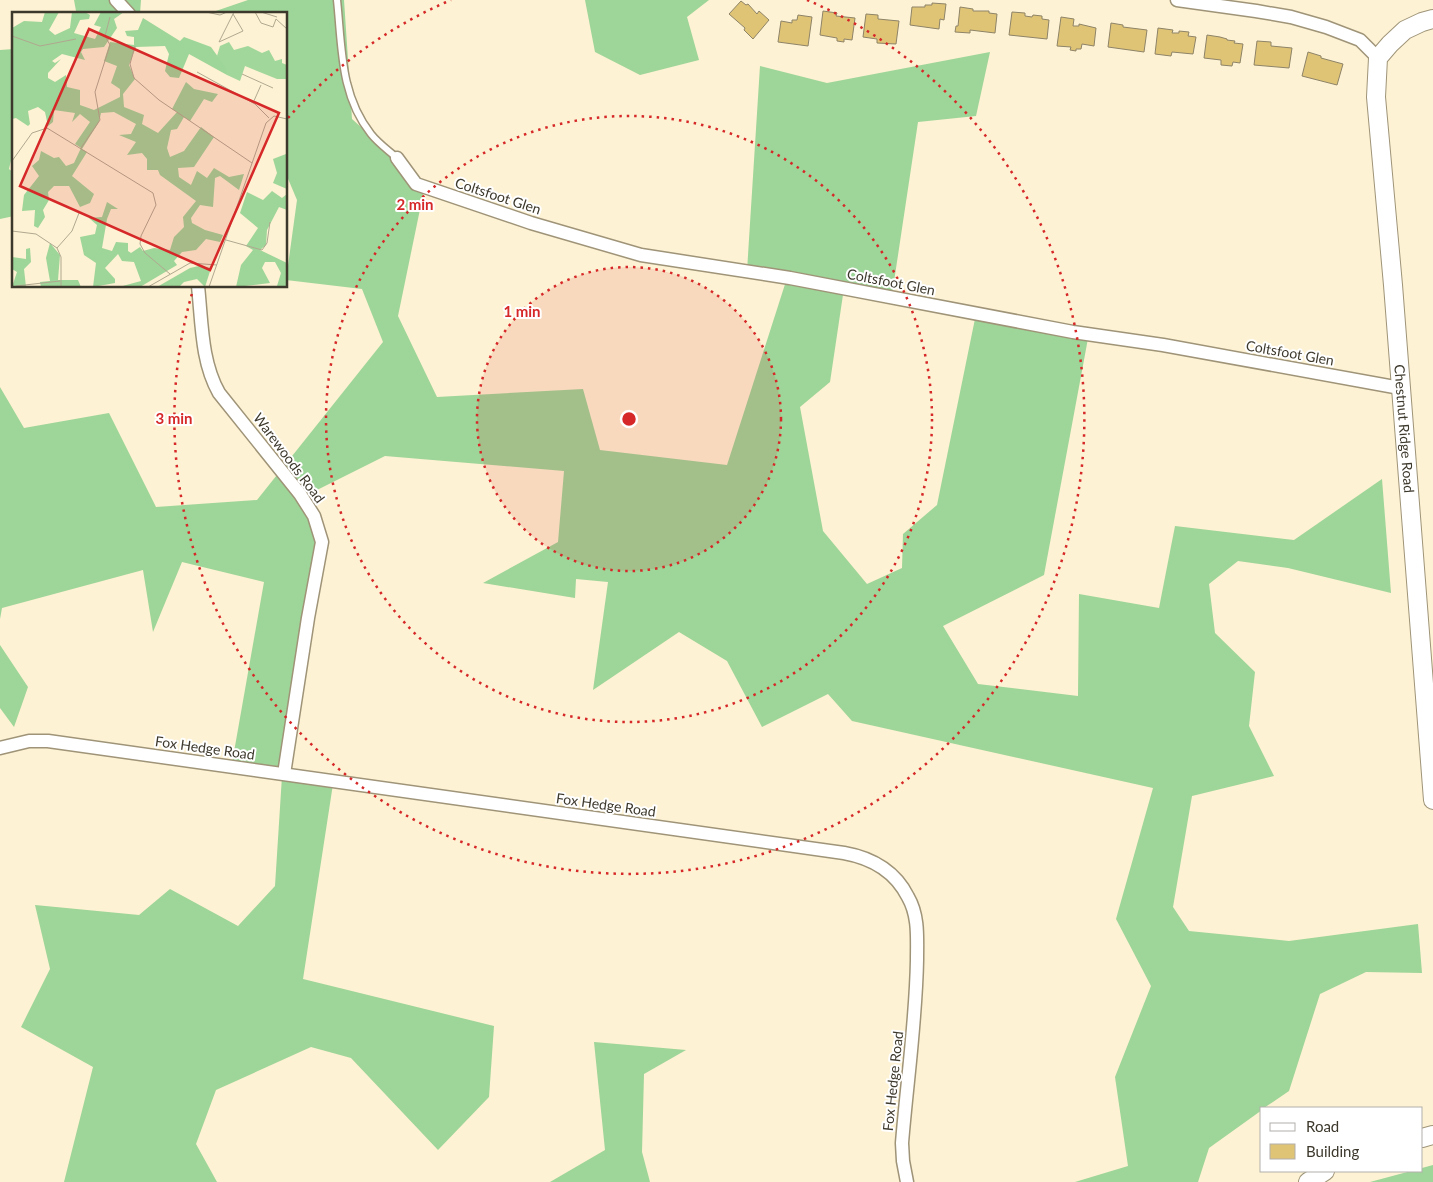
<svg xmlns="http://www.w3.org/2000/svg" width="1433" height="1182" font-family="Lato,sans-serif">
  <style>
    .forest { fill: #9ed598 }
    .building { fill: #e0c476; stroke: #8d8367 }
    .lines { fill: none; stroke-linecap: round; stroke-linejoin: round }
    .lane-casing { stroke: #9f9478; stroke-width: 9 }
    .street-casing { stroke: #9f9478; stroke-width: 15 }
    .secondary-casing { stroke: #9f9478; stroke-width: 20 }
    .lane { stroke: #fff; stroke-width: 6 }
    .street { stroke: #fff; stroke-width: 12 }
    .secondary { stroke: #fff; stroke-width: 18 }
    .ring { fill: none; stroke: #d62828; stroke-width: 2.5; stroke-dasharray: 2.5 5 }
    .labels { text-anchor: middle; stroke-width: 4; stroke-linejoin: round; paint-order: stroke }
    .street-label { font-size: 14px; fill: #3d382c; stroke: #fff }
    .inset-road { fill: none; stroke: #b0a890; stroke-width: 1 }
    .view { fill: #d62828; fill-opacity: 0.15; stroke: #d62828; stroke-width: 2.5 }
    .inset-edge { fill: none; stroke: #3d382c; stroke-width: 2.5 }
    .centre { fill: #d62828; stroke: #fff; stroke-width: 2.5 }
    .ring-label { font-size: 15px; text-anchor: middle; font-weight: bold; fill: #d62828; stroke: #fff; stroke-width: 4; stroke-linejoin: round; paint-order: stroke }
  </style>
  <rect width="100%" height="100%" fill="#fdf2d3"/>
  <path class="forest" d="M74,0H141L140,14H74L76,11Z
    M248,0H344L352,119L425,185L398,316L437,397L583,389L600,450L727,465L787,278L747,271L760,66L827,83L990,52L976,116L918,122L892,295L844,288L830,382L800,407L823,531L867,584L902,568L903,534L937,505L977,309L1089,333L1044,575L943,626L978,684L1078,696L1079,594L1159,608L1175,526L1294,540L1382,479L1391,593L1288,568L1238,561L1209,584L1215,633L1255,672L1249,726L1274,776L1192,796L1173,907L1189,931L1289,941L1418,924L1422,973L1366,972L1320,994L1289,1091L1264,1108H1262V1110L1209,1148L1198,1182H1075L1128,1166L1115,1077L1151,986L1116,919L1153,788L852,721L828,694L762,727L727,661L679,632L593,690L608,582L576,579L575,598L483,583L558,542L564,471L385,456L305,496L323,559L290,776L333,784L303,979L494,1026L489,1097L438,1150L351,1058L311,1047L216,1090L196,1144L217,1182H64L93,1067L21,1027L50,969L35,905L139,915L170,889L238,926L275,886L282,776L231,769L264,582L182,562L153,632L143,570L2,608L0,619V387L24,428L109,413L156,507L257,500L383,342L362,289L286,280L297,200L286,174V14H207Z
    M585,0H709L687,17L699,60L640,75L595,52Z
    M14,49V147L9,169L14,173V216L0,219V50Z
    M0,645L28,687L14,727L0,708Z
    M594,1042L686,1050L644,1074L642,1152L650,1182H550L605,1150Z
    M1433,1165V1182H1370L1411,1171H1422V1168Z"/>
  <path class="building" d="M741,1L746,5L748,4L757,14L759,11L769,20L753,39L744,30L745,28L729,14Z
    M932,3L946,4L944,20L940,19L939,29L910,25L912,7H925V5H932Z
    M960,7L973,9V11H989V13L997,14L995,33L970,30V33L955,32L956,26H958Z
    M823,11L837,13L836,16L855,18L852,40L844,39V42L837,41V38L820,35Z
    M1012,12L1025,13V16L1032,17L1033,15L1042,16V19L1049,20L1047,39L1009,35Z
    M866,14L878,15V19L899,21L896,44L877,43V39L863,37Z
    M798,15L812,17L808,46L778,42L781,21L792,23V20H797Z
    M1061,17L1074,19L1073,26H1079V24L1096,28L1094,46L1082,44L1081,49H1076V51L1070,50L1071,47L1057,46Z
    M1111,23L1123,25V27L1147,30L1144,52L1108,47Z
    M1158,28L1173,30L1172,33H1179V31L1189,32L1188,36L1196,37L1193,54L1172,52L1171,56L1155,54Z
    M1207,35L1220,37L1227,39V40L1235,41L1234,43L1243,44L1240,63L1233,62L1232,66L1221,65V60L1204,58Z
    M1257,41L1271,42V46L1292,48L1289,68L1254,65Z
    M1308,52L1321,56V58L1343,64L1337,85L1302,76Z"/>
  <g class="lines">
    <g class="lane-casing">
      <path id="lane" d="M337,0C342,47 340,95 371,134C378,143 388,150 397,158"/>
    </g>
    <g class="street-casing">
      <path id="street" d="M116,0L129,14
        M1177,0L1256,11L1291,17L1326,27L1360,40L1378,58
        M397,158L416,184L531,223L641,255L790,278L1073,332L1163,345L1400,388
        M198,286C202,323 201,361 219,393L300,494L314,516L322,542L308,618L284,774
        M0,748L29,741H48L844,853C872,858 895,871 908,897C919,916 917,938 917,960C916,1021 907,1082 902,1143L903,1161L907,1182"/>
    </g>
    <g class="secondary-casing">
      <g id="secondary">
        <path id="s1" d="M1433,19L1422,22L1405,30L1390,44L1378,58L1376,97L1393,285L1433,800"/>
        <path d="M1422,1138L1433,1135"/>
        <path d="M1308,1182L1325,1171"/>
      </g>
    </g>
    <use href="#lane" class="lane"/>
    <use href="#street" class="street"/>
    <use href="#secondary" class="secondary"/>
  </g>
  <circle cx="629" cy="419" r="152" fill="#d62828" fill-opacity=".12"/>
  <g class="ring">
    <circle cx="629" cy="419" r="152"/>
    <circle cx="629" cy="419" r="303"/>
    <path d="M288 118A455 455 0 0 1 451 0M807 0A455 455 0 1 1 193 290"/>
  </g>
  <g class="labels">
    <g class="street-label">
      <text transform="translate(498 196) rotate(18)" y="5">Coltsfoot Glen</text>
      <text transform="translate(891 282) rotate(11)" y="5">Coltsfoot Glen</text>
      <text transform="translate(1290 353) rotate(10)" y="5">Coltsfoot Glen</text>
      <text dy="5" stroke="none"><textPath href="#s1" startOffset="441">Chestnut Ridge Road</textPath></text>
      <text transform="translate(289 458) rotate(53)" y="5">Warewoods Road</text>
      <text transform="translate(205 748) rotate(8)" y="5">Fox Hedge Road</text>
      <text transform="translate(606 805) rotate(8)" y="5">Fox Hedge Road</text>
      <text transform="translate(893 1081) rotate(-84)" y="5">Fox Hedge Road</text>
    </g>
  </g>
  <g transform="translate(12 12)">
    <rect width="275" height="275" fill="#fdf2d3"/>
    <path d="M217,30L222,38L236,34L250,41L257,38L263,49L270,47V51L275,53V67H265L233,54L228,69L215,63L205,44L208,34Z" fill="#a1d79b"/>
    <path d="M33,0H47L37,18L43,23L58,16L60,0H73L78,3L77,7L68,8L62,21L83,27L89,15L82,13L89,0H112L102,7L105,16L92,35L71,37L69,40L73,48L50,42L40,49L43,51L49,47L36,61V66L43,70L54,63L55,75L68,78V93L82,98L108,85V77L99,71L105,54L92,49L98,30L122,33V25L115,24L113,19L126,18L131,6L168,29L172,25L199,35L214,56L215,63L177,42L167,66L158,65L153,59L157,42L153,34L124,35L117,53L123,67L111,82L112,95L132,103L130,112L146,121L165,100L160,97L174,70L182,77L206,82L200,90L192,87L178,109L172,105L165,117L159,118L155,136L158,145L172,139L189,115L202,125L182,155L166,156L167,165L179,173L185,159L195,166L202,156L217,165L232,162L227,178L208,164L203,166L201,195L188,193L179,206L180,211L193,218L211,223L208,230L194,227L184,238L170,240L162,249L165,253L128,275H107L129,269L122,250L110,249L106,242L93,256L103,267V271L81,275L84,251L72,243L68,225L83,222L85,213L77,206L90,205L95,190L106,197H99L95,207L90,236L100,239L104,230L116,231V239L119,241L128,235L131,239L142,236L158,238L162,225L172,215L171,205L184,189L148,163L146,158H135V147L130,141L115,143L124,130L107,123L119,122L124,112L102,100L89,101L87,110L70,137L75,140L60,164L82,182L78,191L68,195L57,174H42L36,180L37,188L31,198L33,205L26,216L22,214L23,198L10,199L12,183L27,164L20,154L27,148L29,139L42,146L47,145L54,154L62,151L69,136L63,132L78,110L68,102L60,110L63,101L42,98L41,110L36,114L33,100L26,95L16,99L18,112L16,114L4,106L0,107V16L12,9L30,10ZM275,137V177L261,171L265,161L261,147L274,142ZM260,179L270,186L275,182V198L267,195L255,218L254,233L248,238L275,251V275L265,274L269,261L263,250H253L250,256L258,271L224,275L229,253L241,238L234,234L246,216L228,201L235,180L251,188ZM38,231L48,243L46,268H66L69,275H29L28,270L38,269L34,246ZM18,236L19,250L12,257L14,275H0L5,260L0,257V245L14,247V237ZM187,254L199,256L193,275L185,267L172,270L167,275H145L178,256Z" fill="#9ed598"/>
    <path class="inset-road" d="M194,0L208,3L215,0M243,0L249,11L261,15L264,7L275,17M249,0L265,5M221,2L231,19L207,30L222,0M0,24L28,34L64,27M123,34L118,52L122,66L147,88L240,151M185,60L243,92L257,106M230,62L261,76M241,91L249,73M69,136L88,108L83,80L98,33L93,24L98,5M0,149L20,121L35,116L141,181L144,193L129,224L128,232L133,241L158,262M0,219L24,222L45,236L49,245V275M214,228L250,238L255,231L258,210M45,236L60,219L67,201M4,274L48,269M136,275L178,251L205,253M197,275L254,111L262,104L275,107"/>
    <path class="view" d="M77,17L267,101L198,258L8,174Z"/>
    <rect width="275" height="275" class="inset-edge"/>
  </g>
  <circle cx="629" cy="419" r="8" class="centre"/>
  <g class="ring-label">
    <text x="415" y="210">2 min</text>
    <text x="522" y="317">1 min</text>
    <text x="174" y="424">3 min</text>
  </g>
  <rect x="1260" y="1107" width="162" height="65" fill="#ffffff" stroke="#b1afab"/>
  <rect x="1270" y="1123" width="25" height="8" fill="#ffffff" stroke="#b1afab"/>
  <text x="1306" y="1132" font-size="15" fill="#3d382c">Road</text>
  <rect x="1270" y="1144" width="25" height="15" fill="#e0c476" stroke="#b1afab"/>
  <text x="1306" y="1157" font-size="15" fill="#3d382c">Building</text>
</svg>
